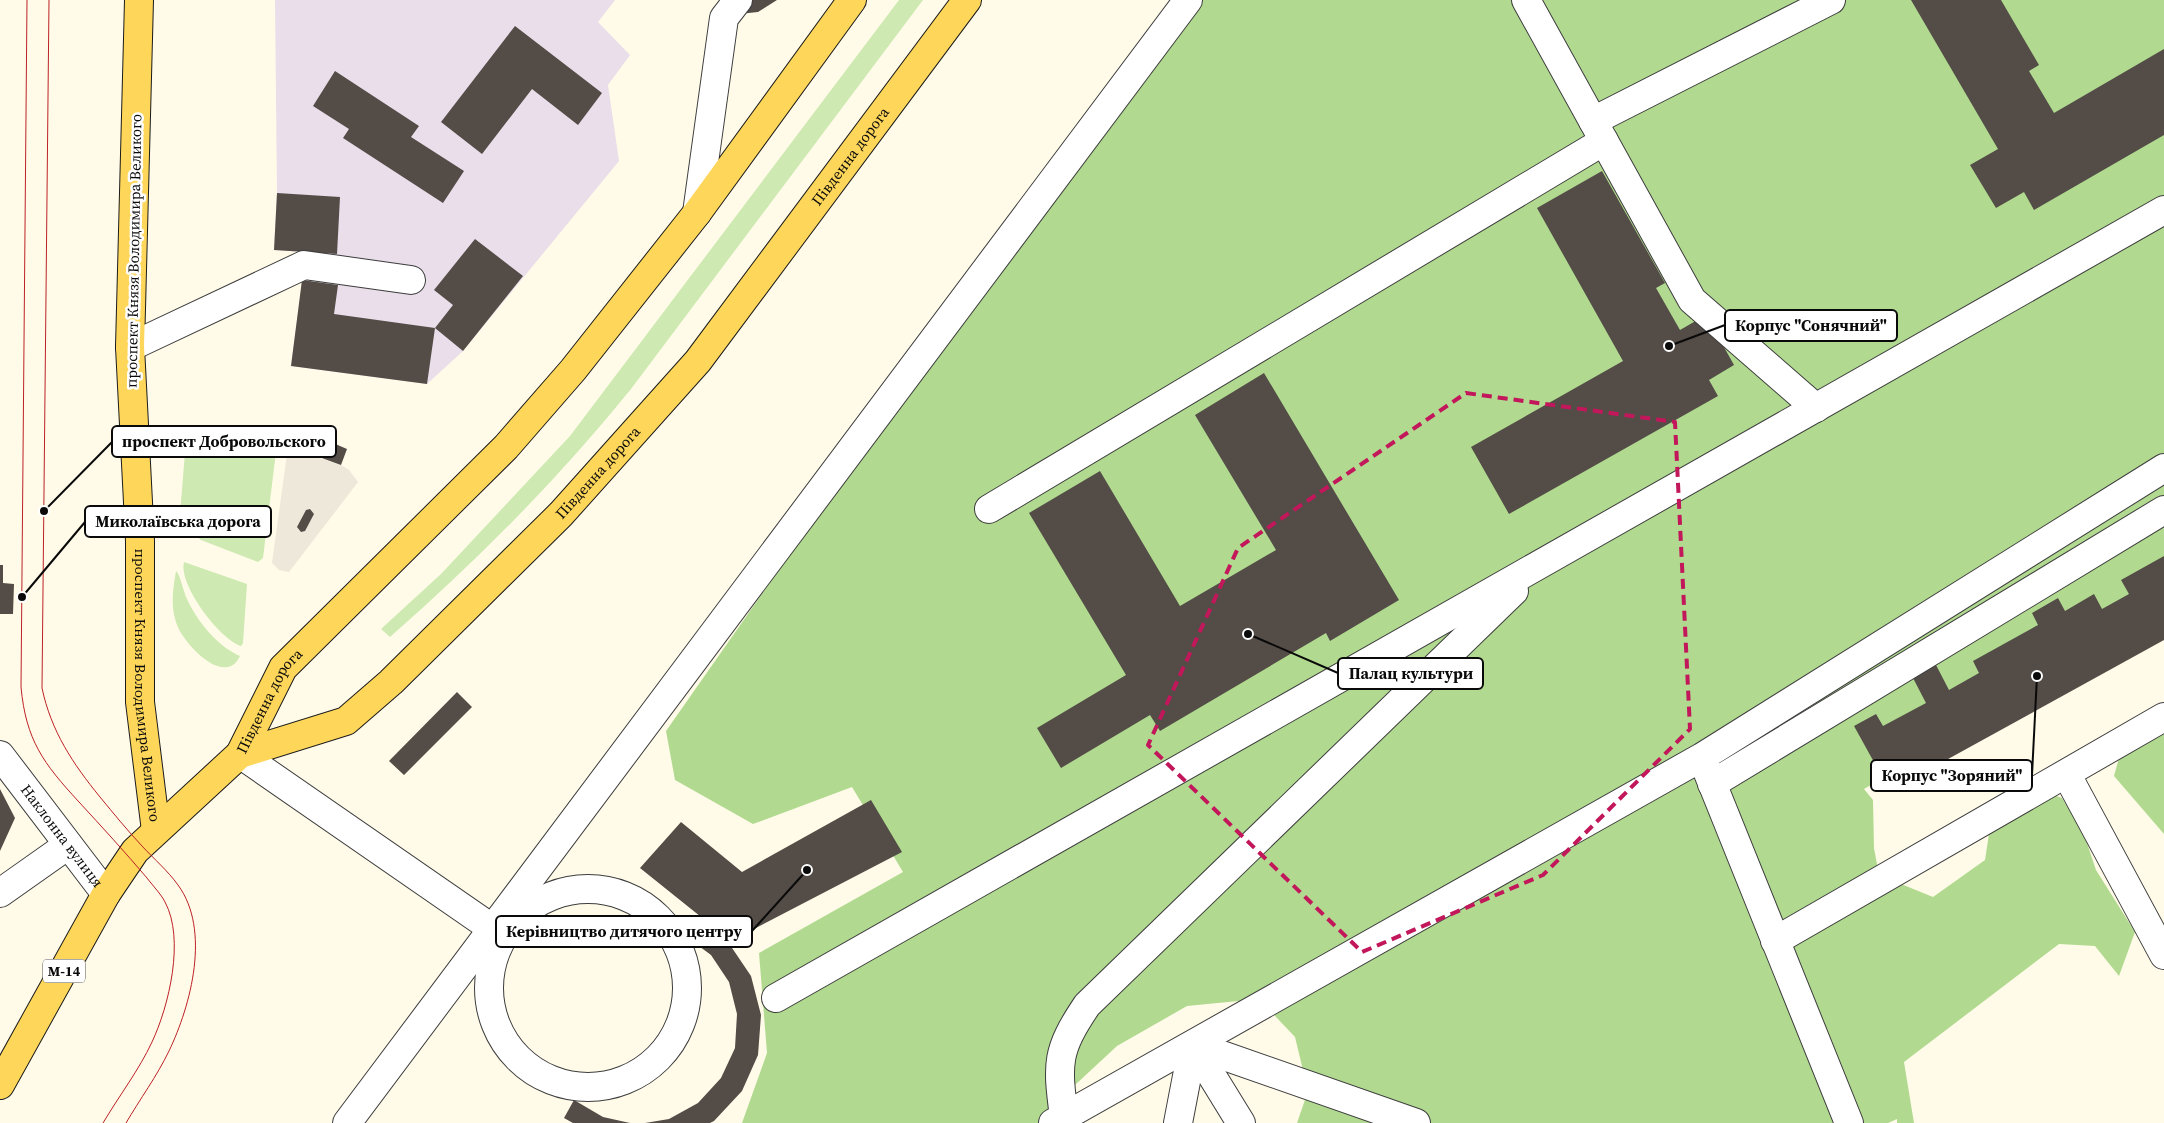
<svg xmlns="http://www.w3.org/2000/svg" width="2164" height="1123" font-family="'Source Serif 4',serif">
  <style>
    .industrial { fill: #e9deea }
    .green { fill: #cee9b1 }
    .forest { fill: #b1da90 }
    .plaza { fill: #ede8d9 }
    .building { fill: #534c47 }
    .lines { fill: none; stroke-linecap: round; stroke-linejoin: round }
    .minor-casing { stroke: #3d3d3d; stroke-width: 30 }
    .major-casing { stroke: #1b1b1b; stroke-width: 30 }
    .minor { stroke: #fff; stroke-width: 28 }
    .major { stroke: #fdd65a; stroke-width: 28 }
    .tram { stroke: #bd2026; stroke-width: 1 }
    .marked { fill: none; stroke: #c2185b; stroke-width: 4; stroke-dasharray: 10 6; stroke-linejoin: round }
    .labels { text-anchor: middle; stroke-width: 5; stroke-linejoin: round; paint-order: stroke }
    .shield { fill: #fff; stroke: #545454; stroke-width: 1 }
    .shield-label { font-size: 14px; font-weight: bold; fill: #0a0a0a }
    .street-label { font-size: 15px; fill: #0a0a0a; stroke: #fff }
    .leader { fill: none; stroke: #0a0a0a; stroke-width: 2 }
    .callout-dot { fill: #0a0a0a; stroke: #fff; stroke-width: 2 }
    .callout { fill: #fff; stroke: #0a0a0a; stroke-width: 2 }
    .callout-label { font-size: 16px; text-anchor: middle; font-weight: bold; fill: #0a0a0a }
  </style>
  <rect width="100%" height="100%" fill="#fffbe8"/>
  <path class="industrial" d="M275,0H615L598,22L630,55L608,85L619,161L463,351L427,384L291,366L306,252L274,250L277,193Z"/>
  <path class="green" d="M899,0H923L631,389C558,479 477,561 390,637L381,629L441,574L570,436Z
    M190,437L235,441L276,452L263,558L258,562L201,540L183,525L180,514L186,440Z
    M184,562L247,584L243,643L241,646C219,639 178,584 184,562Z
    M176,571C181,576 183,591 187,599C197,621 217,646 240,656C225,688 184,644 177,625C170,607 173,589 176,571Z"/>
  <path class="forest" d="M1201,0H2164V616L1864,789L1873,800L1874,848L1879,875L1933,897L1985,860L1992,814L2031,787L2062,798L2084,834L2096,870L2135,932L2119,976L2095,946L2059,944L1904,1062L1914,1123H1897V1119L1888,1123H1297L1308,1091L1295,1037L1259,999L1187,1006L1117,1046L1075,1085L1079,1123H742L767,1053L759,953L903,872L852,787L753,824L675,780L666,731L867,444Z
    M2164,726V834L2114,776L2125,736Z"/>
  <path class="plaza" d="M287,454H307L341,465L349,470L358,482L289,572L279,570L272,563Z"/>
  <path class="building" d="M733,0H777L758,12L739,14Z
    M1911,0H2001L2039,65L2029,71L2054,113L2164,49V135L2034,210L2024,192L1996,208L1970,165L1998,149Z
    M515,26L602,93L578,125L532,89L482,154L441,122Z
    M335,71L419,126L411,137L464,171L443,203L343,138L349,129L313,106Z
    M1602,171L1665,283L1656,288L1680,330L1706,315L1734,365L1709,380L1718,396L1509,514L1471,447L1623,361L1537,208Z
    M277,193L340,197L337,254L274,250Z
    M475,239L523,276L463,351L435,328L453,305L434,290Z
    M302,280L338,285L334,314L435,328L427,384L291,366Z
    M1264,373L1399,600L1330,641L1326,633L1160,731L1150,715L1061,768L1037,728L1126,675L1029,513L1100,471L1180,606L1276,550L1195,415Z
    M326,440L347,449L341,465L319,457Z
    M310,509L314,514L305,531L301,532L297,527L306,510Z
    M2164,556V640L1890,791L1854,726L1876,714L1883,726L1926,703L1913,678L1936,665L1949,690L1979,673L1973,661L2038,625L2032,613L2058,598L2065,611L2094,594L2102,609L2129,594L2121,580Z
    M0,565H3V583L14,584L13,614H0Z
    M457,692L472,707L404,775L389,761Z
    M0,789L15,818L0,851Z
    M871,800L902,852L731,941L640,868L681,822L742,872Z
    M696,919L728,942L751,976L761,1015L758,1055L742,1091L714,1121L710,1123H645L669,1119L698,1103L721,1078L735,1048L737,1014L729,982L711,955L684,935Z
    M574,1100L603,1117L630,1123H573L564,1118Z"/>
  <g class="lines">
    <g class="minor-casing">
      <g id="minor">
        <path d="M1526,0L1692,300L1816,408"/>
        <path d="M1593,121L1831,0"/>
        <path d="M697,213L724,18L738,0"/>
        <path d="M130,347L304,265L411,280"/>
        <path d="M989,509L1604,141"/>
        <path d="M240,754L503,936"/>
        <path id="s1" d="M0,755L106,894"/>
        <path d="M1706,768L1849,1123"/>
        <path d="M2067,775L2164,955"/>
        <path d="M1712,784L2164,510"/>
        <circle cx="588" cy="988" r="99"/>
        <path d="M0,893L68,845"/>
        <path d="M1775,941L2164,717"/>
        <path d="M776,998L2164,210"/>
        <path d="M1193,1045L1416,1123"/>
        <path d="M1193,1045L1241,1123"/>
        <path d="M1064,1117C1057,1063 1056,1051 1087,1005L1514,591"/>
        <path d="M347,1123L1188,0"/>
        <path d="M1053,1123L1702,757L2164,468"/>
        <path d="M1178,1123L1193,1045"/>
      </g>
    </g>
    <g class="major-casing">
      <g id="major">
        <path id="s2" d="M139,0L130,347L140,541V702L156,831"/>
        <path id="s3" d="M240,754L346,721L391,682L561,514L698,361L967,0"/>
        <path id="s4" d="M0,1085L106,894L135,851L240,754L283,668L506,447L573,370L697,213L852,0"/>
      </g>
    </g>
    <use href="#minor" class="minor"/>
    <use href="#major" class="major"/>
    <path class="tram" d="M27,0L21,687C26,740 43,763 79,802C102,827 125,852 147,878C153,886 161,894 165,902C185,939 169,1006 152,1042C139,1070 119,1096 103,1123
      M49,0L42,688C51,731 73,764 100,797C114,814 127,830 142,846C154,859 168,871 178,885C211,930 191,1005 169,1051C157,1076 140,1099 126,1123"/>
  </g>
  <path class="marked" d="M1466,393L1675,422L1690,729L1543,875L1362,952L1148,745L1238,548Z"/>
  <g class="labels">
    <rect class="shield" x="43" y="959.5" width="42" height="23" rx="4"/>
    <g class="shield-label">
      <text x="64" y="976">М-14</text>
    </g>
    <g class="street-label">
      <text dy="5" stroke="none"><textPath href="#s3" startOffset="870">Південна дорога</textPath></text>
      <text transform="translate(134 251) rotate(-89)" y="5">проспект Князя Володимира Великого</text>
      <text dy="5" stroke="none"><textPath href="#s3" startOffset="465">Південна дорога</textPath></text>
      <text dy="5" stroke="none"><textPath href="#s2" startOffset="686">проспект Князя Володимира Великого</textPath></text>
      <text dy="5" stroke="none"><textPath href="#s4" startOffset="474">Південна дорога</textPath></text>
      <text dy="5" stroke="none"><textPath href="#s1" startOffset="102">Наклонна вулиця</textPath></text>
    </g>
  </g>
  <path class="leader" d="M1669 346L1725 325M44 511L112 442M22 597L85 522M1248 634L1338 673M2037 676L2032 775M807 870L752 931"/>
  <g class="callout-dot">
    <circle cx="1669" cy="346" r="5"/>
    <circle cx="44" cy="511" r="5"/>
    <circle cx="22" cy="597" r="5"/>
    <circle cx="1248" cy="634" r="5"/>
    <circle cx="2037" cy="676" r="5"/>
    <circle cx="807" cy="870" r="5"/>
  </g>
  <g class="callout">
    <rect x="1725" y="310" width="172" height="31" rx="5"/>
    <rect x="112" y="426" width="224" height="31" rx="5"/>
    <rect x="85" y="506" width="186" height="31" rx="5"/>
    <rect x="1338" y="658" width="145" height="31" rx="5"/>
    <rect x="1871" y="760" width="161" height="31" rx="5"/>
    <rect x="496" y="916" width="256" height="31" rx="5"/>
  </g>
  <g class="callout-label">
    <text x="1811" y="331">Корпус "Сонячний"</text>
    <text x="224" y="447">проспект Добровольского</text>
    <text x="178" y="527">Миколаївська дорога</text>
    <text x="1411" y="679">Палац культури</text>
    <text x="1952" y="781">Корпус "Зоряний"</text>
    <text x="624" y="937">Керівництво дитячого центру</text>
  </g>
</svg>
